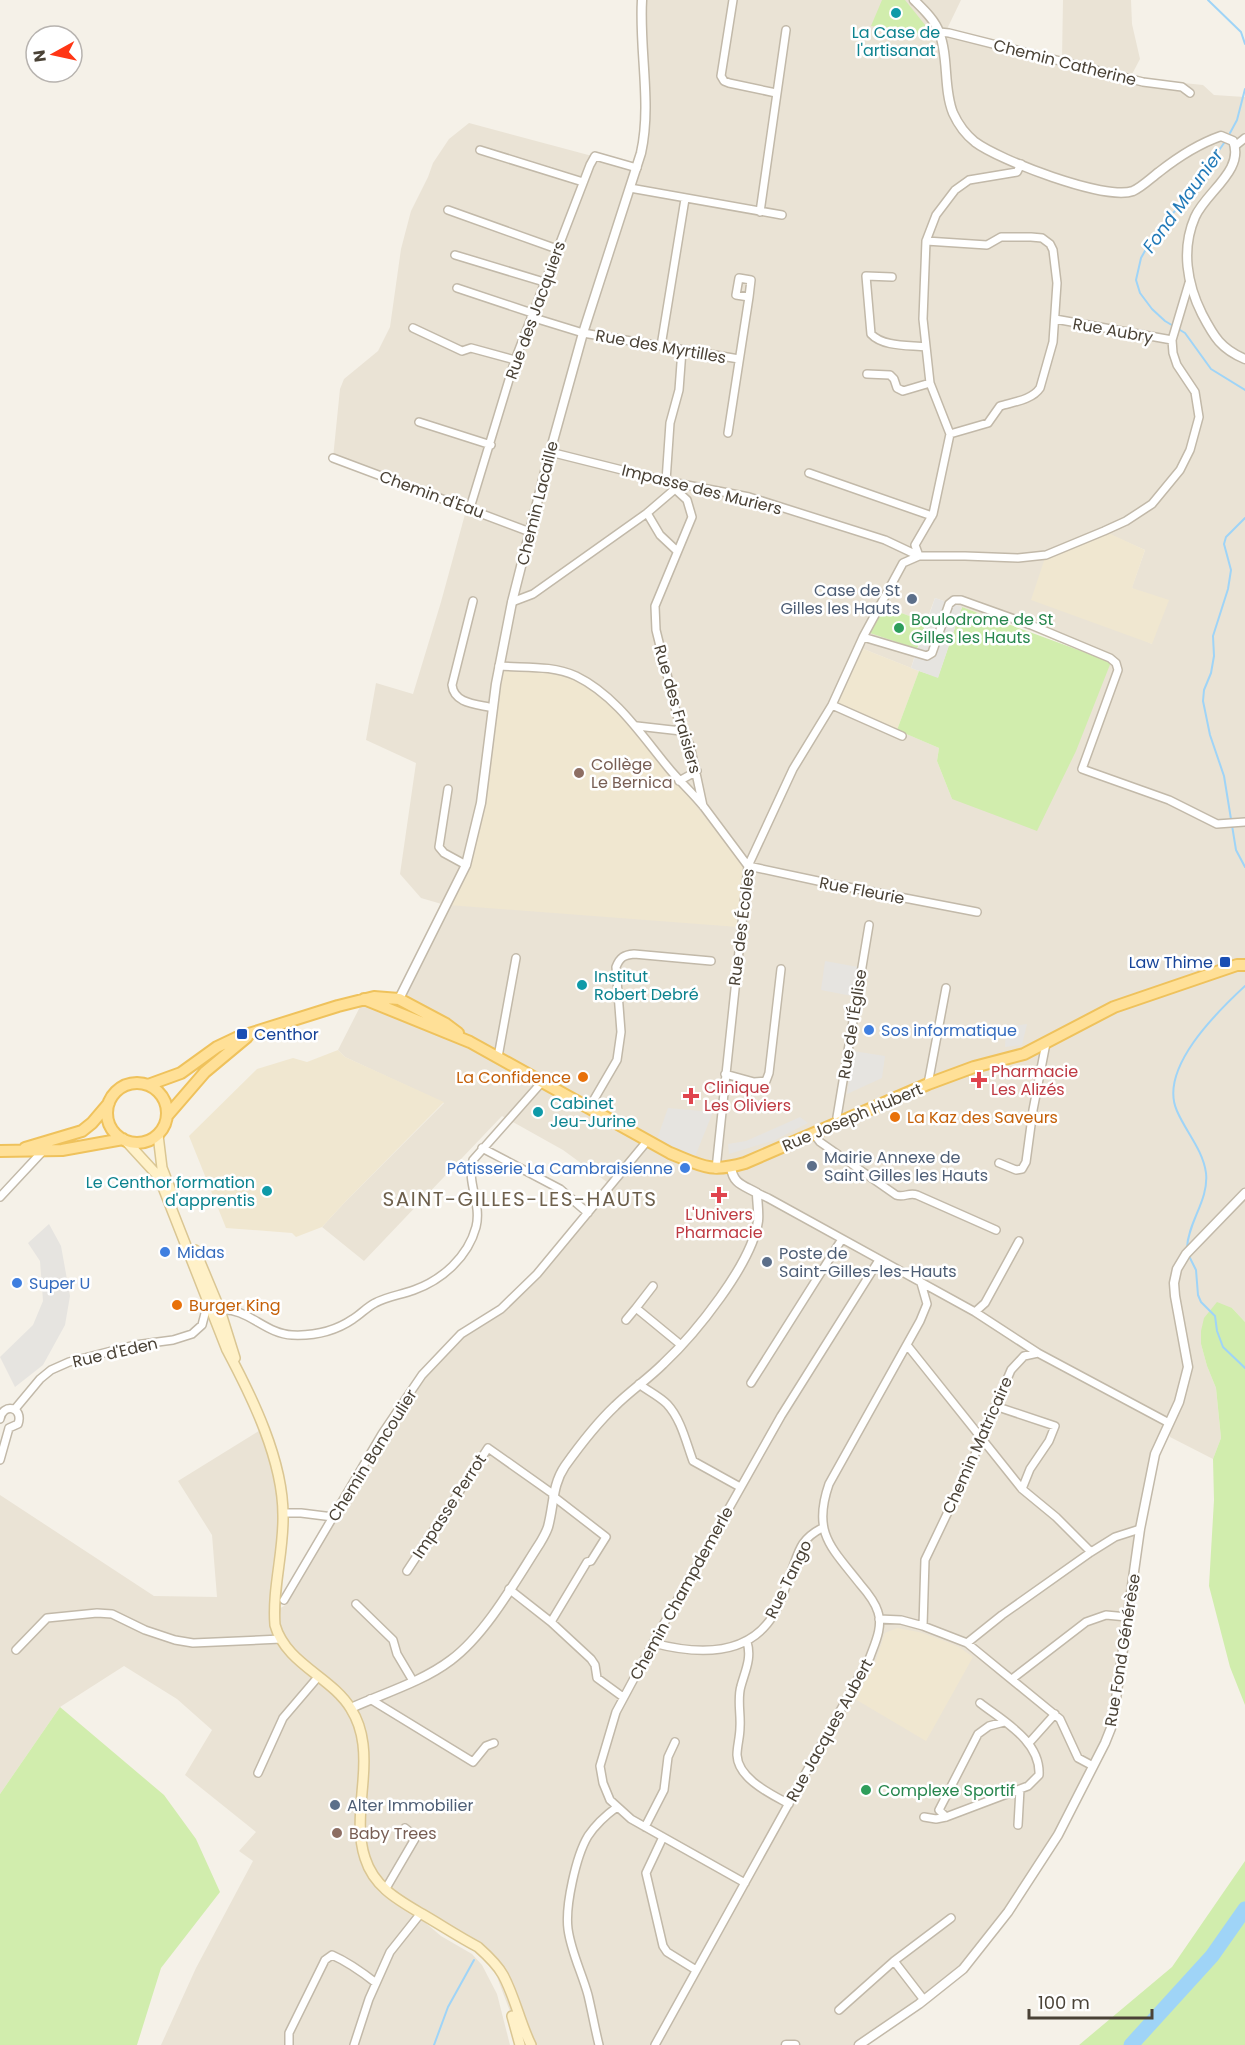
<svg xmlns="http://www.w3.org/2000/svg" width="1245" height="2045" font-family="Poppins,sans-serif">
  <style>
    .residential { fill: #eae3d5; fill-rule: evenodd }
    .education { fill: #f0e7d0 }
    .green { fill: #d1edad }
    .parking { fill: #e6e4e0 }
    .lines { fill: none; stroke-linecap: round; stroke-linejoin: round }
    .stream { stroke: #9fd4f7; stroke-width: 2 }
    .river { stroke: #9fd4f7; stroke-width: 15 }
    .minor-casing { stroke: #c2b9a9; stroke-width: 10 }
    .tertiary-casing { stroke: #c2b9a9; stroke-width: 11 }
    .secondary-casing { stroke: #dac693; stroke-width: 12 }
    .primary-casing { stroke: #efc25c; stroke-width: 14 }
    .minor { stroke: #fff; stroke-width: 7 }
    .tertiary { stroke: #fff; stroke-width: 8 }
    .secondary { stroke: #fff1c8; stroke-width: 9 }
    .primary { stroke: #ffe097; stroke-width: 10 }
    .culture-dot { fill: #0f9aa8; stroke: #fff; stroke-width: 2 }
    .service-dot { fill: #5c6f8a; stroke: #fff; stroke-width: 2 }
    .leisure-dot { fill: #2e9e5b; stroke: #fff; stroke-width: 2 }
    .education-dot { fill: #8d6e63; stroke: #fff; stroke-width: 2 }
    .transit-dot { fill: #1a4fb4; stroke: #fff; stroke-width: 2 }
    .shop-dot { fill: #3f7fe0; stroke: #fff; stroke-width: 2 }
    .food-dot { fill: #e8710a; stroke: #fff; stroke-width: 2 }
    .health-dot { fill: #e0444e; stroke: #fff; stroke-width: 2 }
    .labels { text-anchor: middle; stroke-width: 5; stroke-linejoin: round; paint-order: stroke }
    .culture-label { font-size: 16px; fill: #0d838f; stroke: #fff; text-anchor: start }
    .street-label { font-size: 16px; fill: #4a4236; stroke: #fff }
    .service-label { font-size: 16px; fill: #4e5e75; stroke: #fff; text-anchor: start }
    .leisure-label { font-size: 16px; fill: #27864d; stroke: #fff; text-anchor: start }
    .education-label { font-size: 16px; fill: #785e54; stroke: #fff; text-anchor: start }
    .transit-label { font-size: 16px; fill: #164399; stroke: #fff; text-anchor: end }
    .shop-label { font-size: 16px; fill: #366cbe; stroke: #fff; text-anchor: start }
    .health-label { font-size: 16px; fill: #be3a42; stroke: #fff; text-anchor: start }
    .food-label { font-size: 16px; fill: #c56008; stroke: #fff; text-anchor: start }
    .water-label { font-size: 18px; font-style: italic; fill: #227ab8; stroke: #fff }
    .quarter-label { font-size: 20px; letter-spacing: 1.5px; fill: #6e604c; stroke: #fff }
  </style>
  <rect width="100%" height="100%" fill="#f5f1e8"/>
  <path class="residential" d="M642,0H961L947,29L1062,59L1063,0H1131L1132,24L1140,59L1130,78L1155,83L1174,82L1203,85L1214,95L1245,97V1322L1232,1308L1201,1344L1207,1366L1216,1388L1221,1438L1213,1459L1170,1437L1169,1425L1157,1448L1111,1728L1058,1835L1008,1912L963,1969L859,2045H520L517,2030L491,1961L397,1900L364,1856L365,1765L351,1708L281,1639L275,1611L284,1606L297,1588L345,1498L422,1375L461,1334L501,1309L537,1274L611,1185L563,1150L502,1116L364,1261L322,1227L345,1202L444,1103L345,1057L338,1050L364,999H399L445,905L421,898L400,874L416,763L366,740L376,683L413,694L441,602L467,507L333,458L340,389L344,379L378,351L390,327L401,249L411,211L428,177L433,163L449,139L469,123L637,168L644,139ZM1104,532L1145,550L1132,587L1152,644L1137,637ZM935,598L1029,630L1110,662L952,799L937,761L939,748L837,704L861,648L911,668L917,649L871,633L882,606L926,622Z
    M262,1429L284,1508L276,1633L349,1709L359,1734L360,1774L357,1795L356,1828L361,1858L396,1903L421,1919L441,1936L472,1954L482,1965L497,1994L510,2045H161L196,1968L253,1861L239,1851L256,1832L185,1775L212,1730L177,1699L124,1666L60,1707L0,1794V1495L154,1596L217,1597L212,1535L178,1481Z"/>
  <path class="education" d="M1104,531L1145,550L1132,588L1169,600L1152,644L1031,600L1046,555Z
    M861,648L919,671L897,730L837,704Z
    M500,667L564,672L606,697L646,743L745,868L738,927L448,905L467,865Z
    M338,1050L345,1057L444,1102L345,1202L322,1227L296,1237L292,1233L226,1228L189,1136L257,1069L293,1058L307,1062Z
    M897,1628L919,1632L942,1640L959,1647L973,1657L926,1741L855,1699L876,1660L885,1633Z"/>
  <path class="green" d="M882,0H905L934,36L871,26Z
    M882,606L926,622L917,649L870,633Z
    M962,607L1111,662L1076,751L1037,831L952,799L937,761L939,748L897,730L919,671L938,677Z
    M1217,1302L1232,1308L1245,1322V1705L1230,1667L1209,1586L1214,1500L1213,1459L1221,1438L1216,1388L1207,1366L1201,1344V1331L1204,1318Z
    M60,1707L164,1795L196,1839L220,1892L161,1968L137,2045H0V1794Z
    M1245,1861V2045H1079L1172,1967Z"/>
  <path class="parking" d="M935,598L962,607L938,678L911,668Z
    M825,961L858,967L852,996L821,990Z
    M1027,1024L1022,1045L1005,1047L1006,1027Z
    M853,1051L885,1056L882,1078L847,1094Z
    M668,1108L713,1112L694,1159L657,1139Z
    M800,1117L808,1123L775,1140L729,1154L728,1144L746,1141Z
    M49,1224L61,1246L70,1296L65,1325L43,1365L15,1387L0,1357L33,1325L43,1301L40,1261L28,1243Z"/>
  <g class="lines">
    <path class="stream" d="M1208,0L1241,32L1245,44
      M1230,133L1237,120L1245,89
      M1224,143L1184,201L1155,233L1141,258L1136,280L1140,293L1152,309L1165,321L1185,333L1211,369L1245,390
      M1245,518L1226,537L1224,544L1231,570L1228,589L1213,636L1214,656L1211,673L1204,690L1203,701L1210,735L1224,776L1236,850L1245,867
      M1187,1248C1188,1222 1209,1200 1206,1173C1203,1150 1186,1132 1177,1111C1158,1069 1217,1012 1245,986
      M1189,1256L1196,1270L1198,1295L1201,1302L1215,1316L1217,1331L1223,1347L1245,1368
      M434,2045L448,2007L474,1960"/>
    <path class="river" d="M1131,2045L1212,1956L1245,1909"/>
    <g class="minor-casing">
      <path id="minor" d="M733,0L721,76L724,81L729,83L776,93
        M939,32L949,33L1143,82L1182,87L1190,93
        M1235,146L1245,138
        M480,150L583,182
        M630,188L782,215
        M448,210L557,249
        M760,212L786,30
        M926,241L987,245L1001,237H1031L1042,238L1050,244L1053,250L1057,283L1053,342L1040,388C1032,400 1013,402 1000,406L988,423L950,434
        M455,255L544,282
        M892,277L866,276L871,334C883,347 909,345 926,347
        M457,288L532,313
        M531,317L583,333L739,359
        M1055,319L1172,340
        M413,328L462,351L471,348L515,360
        M661,346L685,199
        M867,374L890,375L894,379L897,388L903,391L930,383
        M419,422L491,445
        M728,433L749,297L751,280L739,278L736,295L749,297
        M550,452L666,481L749,497L885,540L919,556
        M333,458L530,532
        M809,473L932,516
        M666,481L670,423L679,390L682,350
        M673,482L675,489L687,500L692,517L655,606L656,630L681,731L690,745L703,806
        M470,508L515,360L590,165L595,156L637,168
        M647,513L660,535L677,551
        M919,556L915,545L933,514L950,434L930,383L923,319L926,241L936,215L955,190L969,180L1017,172L1021,164
        M473,601L452,685C454,704 477,704 493,708
        M512,602L533,594L647,513L675,489
        M863,637L927,656L932,653L949,604L954,600H961L1031,625L1110,658L1116,663L1118,670L1082,769L1169,800L1217,824L1245,822
        M499,666C525,668 552,665 576,676C615,695 640,733 667,766C678,780 692,792 704,807C718,826 733,846 748,866
        M832,705L902,736
        M637,726L681,731
        M679,781L697,771
        M448,789L439,847L444,853L466,865
        M748,866L832,884L977,912
        M498,1057L516,958
        M725,1074L754,1082L766,1081L769,1073L781,969
        M928,1084L946,988
        M589,1108L617,1060L621,1032L616,967C620,957 624,955 634,954L711,961
        M839,1123L837,1117L869,925
        M814,1134L820,1142L896,1195C904,1198 909,1192 917,1195L996,1230
        M482,1148L560,1189L588,1213
        M999,1163L1016,1170L1022,1169L1026,1162L1033,1110L1046,1043
        M716,1169L748,866L793,769L832,705L863,637L903,563L919,556H965L1018,558L1046,555L1104,531L1126,521L1152,504L1180,470L1190,450L1199,417L1195,392L1177,365L1173,353L1172,340L1189,283
        M757,1193L768,1198L975,1312L1038,1353L1169,1423
        M0,1197L42,1152
        M653,1286L636,1308L681,1345
        M220,1310C247,1307 265,1334 292,1335C314,1336 334,1332 353,1319C361,1314 367,1307 375,1303C388,1296 401,1295 414,1290C442,1280 468,1257 476,1227C482,1203 466,1183 473,1160L542,1082
        M975,1312L985,1303L1019,1241
        M626,1320L636,1308
        M907,1345L1022,1489L1056,1517L1091,1552
        M751,1383L842,1239
        M639,1384C648,1391 659,1396 667,1404C681,1419 686,1442 693,1461L740,1487
        M995,1406L1055,1426L1049,1441L1030,1469L1022,1489
        M15,1409L40,1379L51,1370L69,1362L135,1345L173,1340L192,1334L202,1325L208,1302
        M0,1419C3,1402 24,1407 18,1424L9,1428
        M0,1460L9,1428
        M283,1513H301L333,1517
        M407,1571L488,1448L553,1494
        M509,1589L551,1622L591,1659L595,1665L597,1678L623,1697
        M284,1600L382,1434L422,1375L461,1334L501,1309L537,1274L648,1140
        M356,1604L393,1640L397,1654L413,1681
        M879,1619L901,1620L923,1626L967,1643L1060,1719L1078,1758L1093,1766
        M551,1622L587,1562L591,1561L606,1537L553,1496
        M923,1626L925,1560L970,1466L1011,1370L1024,1356L1038,1353
        M747,1642C752,1658 745,1671 741,1686C737,1699 741,1714 740,1727C740,1737 737,1746 737,1755C738,1779 771,1794 789,1804
        M653,1643C695,1654 748,1658 774,1614C781,1602 785,1588 790,1575C799,1552 799,1540 822,1528
        M967,1643L1002,1615L1091,1552L1115,1537L1140,1529
        M16,1650L47,1618L97,1613L112,1614L145,1630L175,1640L193,1643L281,1639
        M1012,1679L1086,1622L1106,1615L1127,1617
        M370,1699L473,1762L486,1746L494,1743
        M1029,1743L1055,1714
        M258,1773L283,1718L318,1677
        M924,1817L936,1819L946,1817L1028,1786L1039,1775C1041,1741 1003,1721 980,1703
        M946,1817L939,1810L978,1734L989,1726L1004,1722
        M1018,1825L1020,1789
        M645,1827L664,1790L668,1757L675,1742
        M663,1837L646,1873L663,1946L667,1952L696,1970
        M745,1883L631,1819L610,1800L603,1783L600,1766L616,1712L653,1643L781,1416L879,1260
        M385,1890L416,1837L405,1828
        M894,1961L924,2000
        M839,2010L894,1961L951,1918
        M289,2045V2033L325,1960L332,1955C348,1962 362,1972 376,1983
        M354,2045L369,1999L390,1952L421,1913
        M599,2045C595,2029 592,2012 588,1995C582,1973 571,1952 568,1929C565,1906 576,1856 588,1836C596,1824 606,1815 617,1807
        M655,2045L870,1657C875,1643 883,1627 878,1612C875,1602 867,1592 860,1584C831,1547 812,1533 829,1484L920,1321L927,1304L921,1283"/>
    </g>
    <g class="tertiary-casing">
      <path id="tertiary" d="M914,0C923,9 935,20 939,32C949,57 943,88 953,113C958,124 965,134 975,142C999,160 1105,201 1133,191C1142,187 1151,178 1159,172C1178,157 1198,144 1221,136L1233,141C1245,170 1206,192 1195,217C1181,249 1187,284 1202,314C1214,337 1221,349 1245,359
        M399,999L466,865L481,803L496,684L512,602L550,452L583,333L641,153C652,104 639,50 642,0
        M351,1708C384,1693 422,1682 451,1660C486,1634 516,1580 540,1543C543,1538 546,1533 548,1527C554,1505 552,1485 565,1466C580,1445 596,1424 615,1406C630,1391 648,1379 663,1364C695,1334 752,1264 758,1221C759,1212 757,1202 757,1193C743,1185 733,1184 731,1167
        M786,2045H795
        M859,2045L919,2004L963,1969L1008,1912L1058,1835L1105,1743L1111,1728L1114,1713L1140,1529L1155,1454L1179,1402L1188,1367L1175,1296L1174,1283L1177,1269L1186,1254L1245,1193"/>
    </g>
    <g class="secondary-casing">
      <path id="secondary" d="M158,1135L162,1168L173,1196
        M125,1140L159,1177L227,1350C252,1397 283,1460 283,1515C284,1551 272,1589 275,1625C286,1664 332,1677 351,1709C365,1731 365,1757 363,1781C361,1806 357,1834 365,1858C374,1887 398,1900 422,1914C441,1925 459,1937 478,1947C487,1955 497,1964 503,1975C515,1997 520,2023 531,2045
        M195,1250L220,1310L235,1358
        M512,2016L520,2045"/>
    </g>
    <g class="primary-casing">
      <path id="primary" d="M364,999L470,1042L670,1153C702,1166 710,1173 745,1163L928,1084L974,1067L1024,1054L1114,1007L1237,965H1245
        M107 1113a30 30 0 1 1 60 0a30 30 0 1 1-60 0Z
        M148,1085L181,1073L217,1047L236,1038L338,1006L374,997L399,999L446,1024L458,1033
        M167,1116L205,1072L247,1037
        M25,1148L82,1131L92,1123L109,1103
        M0,1151L62,1150L123,1139"/>
    </g>
    <use href="#minor" class="minor"/>
    <use href="#tertiary" class="tertiary"/>
    <use href="#secondary" class="secondary"/>
    <use href="#primary" class="primary"/>
  </g>
  <g class="culture-dot">
    <circle cx="896" cy="13" r="6"/>
    <circle cx="582" cy="985" r="6"/>
    <circle cx="538" cy="1112" r="6"/>
    <circle cx="267" cy="1191" r="6"/>
  </g>
  <g class="service-dot">
    <circle cx="912" cy="599" r="6"/>
    <circle cx="812" cy="1166" r="6"/>
    <circle cx="767" cy="1262" r="6"/>
    <circle cx="335" cy="1805" r="6"/>
  </g>
  <g class="leisure-dot">
    <circle cx="899" cy="628" r="6"/>
    <circle cx="866" cy="1790" r="6"/>
  </g>
  <g class="education-dot">
    <circle cx="579" cy="773" r="6"/>
    <circle cx="337" cy="1833" r="6"/>
  </g>
  <g class="transit-dot">
    <rect x="1219" y="956" width="12" height="12" rx="3"/>
    <rect x="236" y="1028" width="12" height="12" rx="3"/>
  </g>
  <g class="shop-dot">
    <circle cx="869" cy="1030" r="6"/>
    <circle cx="685" cy="1168" r="6"/>
    <circle cx="165" cy="1252" r="6"/>
    <circle cx="17" cy="1283" r="6"/>
  </g>
  <g class="food-dot">
    <circle cx="583" cy="1077" r="6"/>
    <circle cx="895" cy="1117" r="6"/>
    <circle cx="177" cy="1305" r="6"/>
  </g>
  <g class="health-dot">
    <path d="M976 1071h6v6h6v6h-6v6h-6v-6h-6v-6h6z"/>
    <path d="M688 1087h6v6h6v6h-6v6h-6v-6h-6v-6h6z"/>
    <path d="M716 1186h6v6h6v6h-6v6h-6v-6h-6v-6h6z"/>
  </g>
  <g class="labels">
    <g class="culture-label">
      <text x="896" y="38" text-anchor="middle">La Case de<tspan x="896" dy="18">l'artisanat</tspan></text>
      <text x="594" y="982">Institut<tspan x="594" dy="18">Robert Debré</tspan></text>
      <text x="550" y="1109">Cabinet<tspan x="550" dy="18">Jeu-Jurine</tspan></text>
      <text x="255" y="1188" text-anchor="end">Le Centhor formation<tspan x="255" dy="18">d'apprentis</tspan></text>
    </g>
    <g class="street-label">
      <text transform="translate(1065 62) rotate(14)" y="6">Chemin Catherine</text>
      <text transform="translate(535 310) rotate(-70)" y="6">Rue des Jacquiers</text>
      <text transform="translate(1113 330) rotate(10)" y="6">Rue Aubry</text>
      <text transform="translate(661 346) rotate(10)" y="6">Rue des Myrtilles</text>
      <text transform="translate(702 489) rotate(14)" y="6">Impasse des Muriers</text>
      <text transform="translate(432 494) rotate(20)" y="6">Chemin d'Eau</text>
      <text transform="translate(537 503) rotate(-76)" y="6">Chemin Lacaille</text>
      <text transform="translate(678 709) rotate(74)" y="6">Rue des Fraisiers</text>
      <text transform="translate(862 890) rotate(11)" y="6">Rue Fleurie</text>
      <text transform="translate(741 927) rotate(-83)" y="6">Rue des Écoles</text>
      <text transform="translate(852 1024) rotate(-81)" y="6">Rue de l'Église</text>
      <text transform="translate(852 1117) rotate(-23)" y="6">Rue Joseph Hubert</text>
      <text transform="translate(115 1352) rotate(-13)" y="6">Rue d'Eden</text>
      <text transform="translate(977 1445) rotate(-66)" y="6">Chemin Matricaire</text>
      <text transform="translate(372 1455) rotate(-58)" y="6">Chemin Bancoulier</text>
      <text transform="translate(449 1506) rotate(-57)" y="6">Impasse Perrot</text>
      <text transform="translate(788 1579) rotate(-64)" y="6">Rue Tango</text>
      <text transform="translate(681 1593) rotate(-61)" y="6">Chemin Champdemerle</text>
      <text transform="translate(1122 1650) rotate(-81)" y="6">Rue Fond Générèse</text>
      <text transform="translate(829 1730) rotate(-61)" y="6">Rue Jacques Aubert</text>
    </g>
    <g class="service-label">
      <text x="900" y="596" text-anchor="end">Case de St<tspan x="900" dy="18">Gilles les Hauts</tspan></text>
      <text x="824" y="1163">Mairie Annexe de<tspan x="824" dy="18">Saint Gilles les Hauts</tspan></text>
      <text x="779" y="1259">Poste de<tspan x="779" dy="18">Saint-Gilles-les-Hauts</tspan></text>
      <text x="347" y="1811">Alter Immobilier</text>
    </g>
    <g class="leisure-label">
      <text x="911" y="625">Boulodrome de St<tspan x="911" dy="18">Gilles les Hauts</tspan></text>
      <text x="878" y="1796">Complexe Sportif</text>
    </g>
    <g class="education-label">
      <text x="591" y="770">Collège<tspan x="591" dy="18">Le Bernica</tspan></text>
      <text x="349" y="1839">Baby Trees</text>
    </g>
    <g class="transit-label">
      <text x="1213" y="968">Law Thime</text>
      <text x="254" y="1040" text-anchor="start">Centhor</text>
    </g>
    <g class="shop-label">
      <text x="881" y="1036">Sos informatique</text>
      <text x="673" y="1174" text-anchor="end">Pâtisserie La Cambraisienne</text>
      <text x="177" y="1258">Midas</text>
      <text x="29" y="1289">Super U</text>
    </g>
    <g class="health-label">
      <text x="991" y="1077">Pharmacie<tspan x="991" dy="18">Les Alizés</tspan></text>
      <text x="704" y="1093">Clinique<tspan x="704" dy="18">Les Oliviers</tspan></text>
      <text x="719" y="1220" text-anchor="middle">L'Univers<tspan x="719" dy="18">Pharmacie</tspan></text>
    </g>
    <g class="food-label">
      <text x="571" y="1083" text-anchor="end">La Confidence</text>
      <text x="907" y="1123">La Kaz des Saveurs</text>
      <text x="189" y="1311">Burger King</text>
    </g>
    <g class="water-label">
      <text transform="translate(1183 201) rotate(-54)" y="6">Fond Maunier</text>
    </g>
    <g class="quarter-label">
      <text x="520" y="1206">SAINT-GILLES-LES-HAUTS</text>
    </g>
  </g>
  <g transform="translate(54 54) rotate(262)"><circle r="28" fill="#ffffff" stroke="#b7b3af" stroke-width="1.5"/>
  <path d="M0-4.5L10 22L0 15L-10 22Z" fill="#ff3615"/>
  <text y="-9" font-size="16" font-weight="bold" text-anchor="middle" fill="#4a4236">N</text>
  </g>
  <path d="M1029 2009v9h123v-9" fill="none" stroke="#4a4236" stroke-width="3"/>
  <text x="1038" y="2009" font-size="18" fill="#4a4236" stroke="#ffffff" stroke-width="4.5" paint-order="stroke">100 m</text>
</svg>
